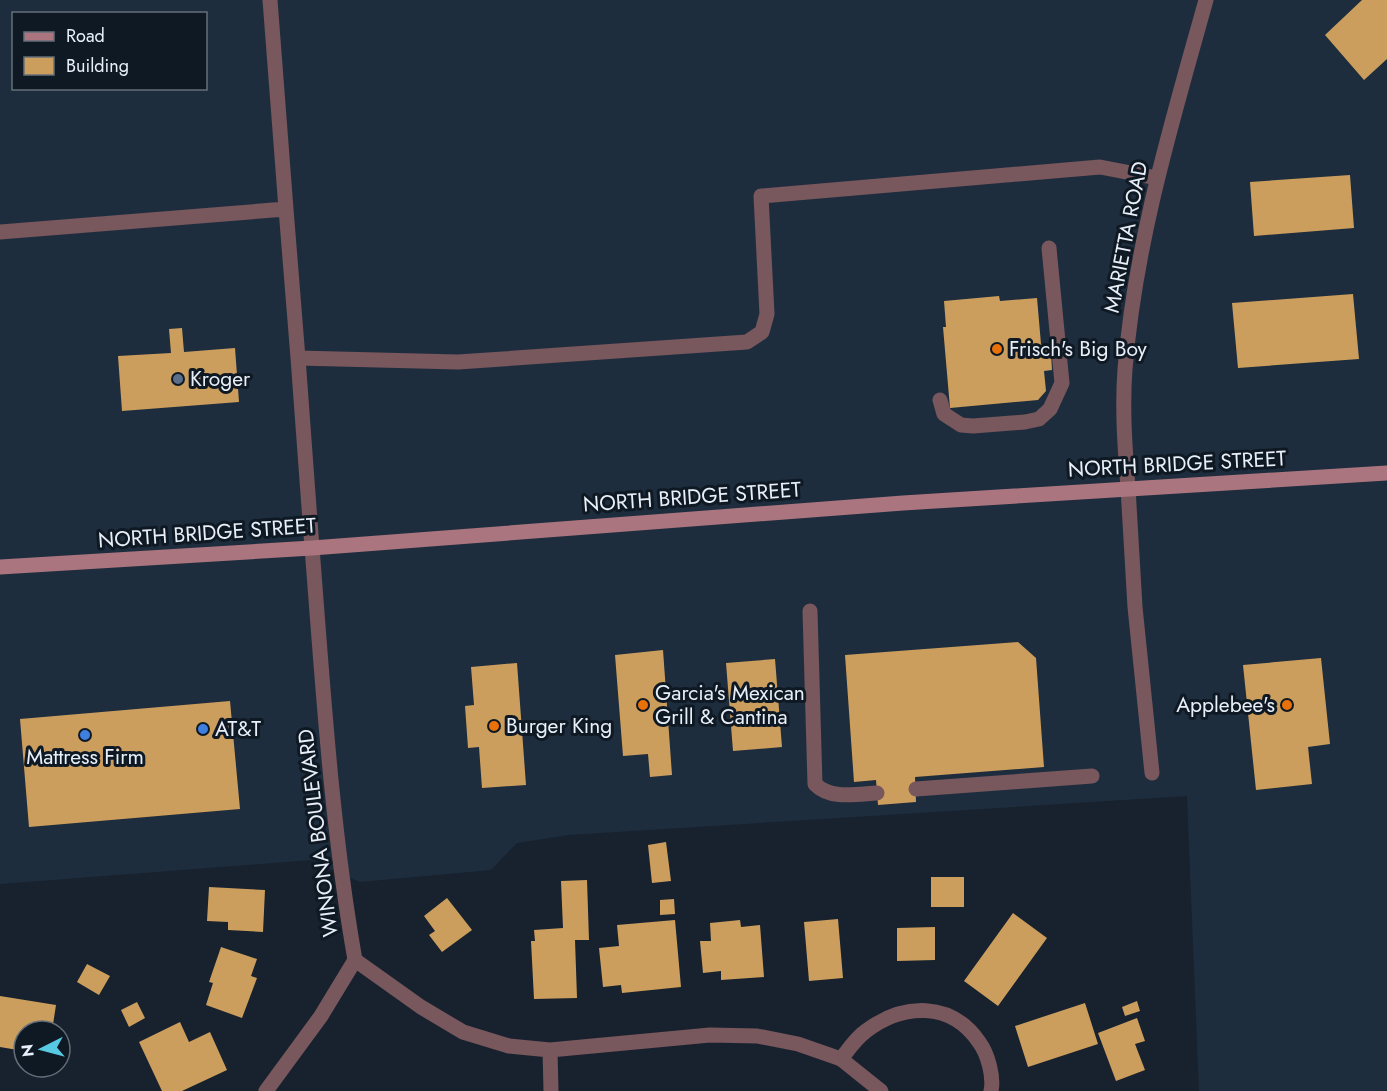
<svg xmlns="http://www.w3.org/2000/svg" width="1387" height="1091" font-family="Jost,sans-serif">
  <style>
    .built { fill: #1e2d3d; fill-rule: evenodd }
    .building { fill: #cc9e5d }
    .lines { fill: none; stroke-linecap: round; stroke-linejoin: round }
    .service { stroke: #78575d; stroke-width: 15 }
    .minor { stroke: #78575d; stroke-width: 15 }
    .tertiary { stroke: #78575d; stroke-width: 15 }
    .secondary { stroke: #aa757f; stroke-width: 15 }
    .food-dot { fill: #e8710a; stroke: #0f1924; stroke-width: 2 }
    .service-dot { fill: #5c6f8a; stroke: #0f1924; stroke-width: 2 }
    .shop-dot { fill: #3f7fe0; stroke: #0f1924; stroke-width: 2 }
    .labels { text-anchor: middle; stroke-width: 6; stroke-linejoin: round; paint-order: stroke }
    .street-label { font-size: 21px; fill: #e8eff8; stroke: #0f1924 }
    .poi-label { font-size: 21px; fill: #e8eff8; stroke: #0f1924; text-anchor: start }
  </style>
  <rect width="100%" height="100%" fill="#18222e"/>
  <path class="built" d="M0,0H1387V1091H1199L1187,796L568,835L517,843L491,870L360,882L311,860L0,884ZM14,14H206V88H14Z"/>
  <path class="building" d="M1362,0H1387V59L1364,80L1325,35Z
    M1350,175L1354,228L1254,236L1250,182Z
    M1353,294L1359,359L1238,368L1232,303Z
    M999,296L1000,301L1037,298L1041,344H1049L1051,354L1052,370L1044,371L1046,391L1038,400L950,408L943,327H946L944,301Z
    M182,328L184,352L235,348L239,402L122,411L118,356L171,353L169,329Z
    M1018,642L1036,658L1044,767L915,777L916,802L878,805L876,780L854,782L845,655Z
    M663,650L672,775L650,777L648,754L623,756L615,655Z
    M1321,658L1330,744L1308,747L1312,784L1256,790L1243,665Z
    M775,659L782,747L733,751L726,663Z
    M517,663L526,785L482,788L479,747L468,748L465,706L474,705L471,667Z
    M230,701L240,809L29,827L20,719Z
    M666,842L671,881L652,883L648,845Z
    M931,877H964V907H931Z
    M587,880L589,940H575L577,998L534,999L531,941H535L534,930L563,928L561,881Z
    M209,887L265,890L263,932L228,930V922L207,921Z
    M447,898L472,930L442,952L429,935L435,931L424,916Z
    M674,899L675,914L660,915V900Z
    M1013,913L1047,938L998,1006L964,981Z
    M838,919L843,978L809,981L804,922Z
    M675,920L681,987L622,993L621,985L603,987L599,948L619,946L617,925Z
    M740,920L741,927L760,925L764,977L721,980V971L703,973L700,941H711L710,923Z
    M935,927V960L897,961V928Z
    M221,947L257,959L251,976L257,978L242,1018L206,1005L213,983L209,982Z
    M87,964L110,976L99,995L77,982Z
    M0,996L56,1005L52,1031H24V1051L0,1047Z
    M1137,1001L1140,1011L1125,1016L1122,1007Z
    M137,1002L145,1018L129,1027L121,1010Z
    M1085,1003L1098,1044L1028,1067L1015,1026Z
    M1137,1018L1145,1041L1135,1044L1145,1070L1116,1081L1098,1033Z
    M180,1022L189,1042L210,1032L227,1070L182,1091H162L139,1042Z"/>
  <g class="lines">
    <path class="service" d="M270,0L286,209
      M0,232L286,209L298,358
      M940,400L944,414L961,425L973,426L1025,422L1039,419L1050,409L1062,383L1049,248
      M312,548L298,358L458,362L747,342L762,332L767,314L761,196L1100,167L1157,178
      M810,611L815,784C830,800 858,794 877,793
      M916,789L1092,776
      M841,1059C848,1050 856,1038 866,1031C903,1003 951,1001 979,1042C988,1054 994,1077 991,1091"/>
    <path class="minor" d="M1128,488L1135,607L1152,773
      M312,548C323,686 331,824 355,960L421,1007L463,1032L509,1046L550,1050L710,1035L757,1036L798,1044L841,1059L881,1091
      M550,1050L551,1091
      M266,1091L321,1016L355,960"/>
    <path class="tertiary" d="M1128,488C1125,448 1122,409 1125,369C1135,243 1172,122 1206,0"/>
    <path class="secondary" d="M0,567L312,548L903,503L1387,473"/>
  </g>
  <g class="food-dot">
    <circle cx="997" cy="349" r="6"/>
    <circle cx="643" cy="705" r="6"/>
    <circle cx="1287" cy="705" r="6"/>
    <circle cx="494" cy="726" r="6"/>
  </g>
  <circle class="service-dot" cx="178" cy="379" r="6"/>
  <g class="shop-dot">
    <circle cx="203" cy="729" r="6"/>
    <circle cx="85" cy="735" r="6"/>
  </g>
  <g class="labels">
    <g class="street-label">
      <text transform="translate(1126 237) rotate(-79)" y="7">MARIETTA ROAD</text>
      <text transform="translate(1177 464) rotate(-3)" y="7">NORTH BRIDGE STREET</text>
      <text transform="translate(692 497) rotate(-4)" y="7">NORTH BRIDGE STREET</text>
      <text transform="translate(207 533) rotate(-4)" y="7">NORTH BRIDGE STREET</text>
      <text transform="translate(318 833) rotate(-97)" y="7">WINONA BOULEVARD</text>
    </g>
    <g class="poi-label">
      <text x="1009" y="356">Frisch's Big Boy</text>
      <text x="190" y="386">Kroger</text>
      <text x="655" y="700">Garcia's Mexican<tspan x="655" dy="24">Grill &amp; Cantina</tspan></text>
      <text x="1275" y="712" text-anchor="end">Applebee's</text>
      <text x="506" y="733">Burger King</text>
      <text x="215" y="736">AT&amp;T</text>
      <text x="85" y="764" text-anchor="middle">Mattress Firm</text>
    </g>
  </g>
  <rect x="12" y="12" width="195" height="78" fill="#0f1924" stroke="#666f79" stroke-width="1.5"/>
  <rect x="24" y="32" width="30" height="9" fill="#aa757f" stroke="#666f79" stroke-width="1.5"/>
  <text x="66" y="42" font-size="18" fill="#e8eff8">Road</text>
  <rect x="24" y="57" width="30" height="18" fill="#cc9e5d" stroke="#666f79" stroke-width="1.5"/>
  <text x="66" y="72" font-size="18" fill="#e8eff8">Building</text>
  <g transform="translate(42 1049) rotate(264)"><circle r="28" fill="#0f1924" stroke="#666f79" stroke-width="1.5"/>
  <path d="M0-4.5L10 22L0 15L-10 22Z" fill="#58c9e3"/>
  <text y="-9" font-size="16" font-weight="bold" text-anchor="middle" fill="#e8eff8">N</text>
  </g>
</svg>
